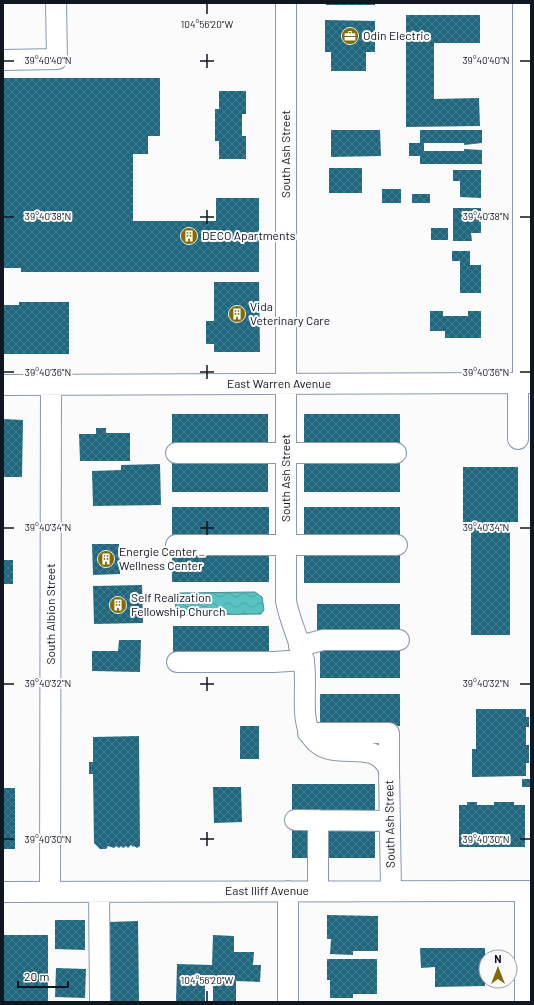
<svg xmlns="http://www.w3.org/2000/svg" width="534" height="1005" font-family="Barlow,sans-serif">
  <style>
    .water { fill: url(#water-waves); stroke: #428f8f }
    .building { fill: url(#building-cross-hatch) }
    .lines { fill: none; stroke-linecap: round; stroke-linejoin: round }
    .minor-casing { stroke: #8998b0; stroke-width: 22 }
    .minor { stroke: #fff; stroke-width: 20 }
    .ticks { fill: none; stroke: #111720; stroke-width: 1.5 }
    .labels { text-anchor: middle; stroke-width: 4; stroke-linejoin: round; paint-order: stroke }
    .poi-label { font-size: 12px; fill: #111720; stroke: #fbfbfb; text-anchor: start }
    .street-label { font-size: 12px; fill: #111720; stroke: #fbfbfb }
    .ticks-label { font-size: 10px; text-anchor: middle; fill: #111720; stroke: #fbfbfb; stroke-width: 4; stroke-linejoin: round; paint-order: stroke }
  </style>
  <defs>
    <pattern id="water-waves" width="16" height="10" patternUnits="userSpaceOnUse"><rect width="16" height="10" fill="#57c2bf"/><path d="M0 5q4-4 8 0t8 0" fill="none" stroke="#4ba6a4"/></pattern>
    <pattern id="building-cross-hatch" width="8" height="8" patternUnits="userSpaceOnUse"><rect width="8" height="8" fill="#1f677f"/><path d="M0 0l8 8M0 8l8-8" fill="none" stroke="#457c8e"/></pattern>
  </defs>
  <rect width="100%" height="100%" fill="#fbfbfb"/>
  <path class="water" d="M255,592L262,597L264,610L261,614L182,615L176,613L175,597L179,593Z"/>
  <path class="building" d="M326,3H375V5H326Z
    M406,15H480V43H434V99L479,98L480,126L406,127Z
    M325,20L375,21V52H366V71H331V52H325Z
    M3,78H160V136H148V154H133V221H216V198H259V272H21V268H3Z
    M219,91H246V114H242V136H246V159H219V141H215V109H219Z
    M331,130H380L381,156L331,157Z
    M420,130H482V143L464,145V143H424V151H464V149L482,150V164H420V156H409V143H420Z
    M329,168H362V193H329Z
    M453,170H481V198L460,197V181H453Z
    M382,189H401V203H382Z
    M412,194H430V203H412Z
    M453,208H481V233H471L472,241H453Z
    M431,228H448V240H431Z
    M452,251H470V265H481V293H460V261H452Z
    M214,282H259L260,352H214V344H206V321H214Z
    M19,302H69V354H3V305H19Z
    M430,311H443V316H468V311H481V338H445V331H430Z
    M172,414H268V445H172Z
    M304,414H400V445H304Z
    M3,419L23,420L22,477H3Z
    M96,428H106V433H130V461H80L79,434H96Z
    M172,461H268V492H172Z
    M304,461H400V492H304Z
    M160,464L161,505L93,506L92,471L121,470V465Z
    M463,467H518V522H510V635H471V522H463Z
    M172,507H269V538H172Z
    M304,507H400V538H304Z
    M92,544H119L120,574L93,575Z
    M172,551H269V582H172Z
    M304,552H400V583H304Z
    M3,560H13V584H3Z
    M142,585L143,623L94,624L93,586Z
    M317,604H400V635H317Z
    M173,626H269V657H173Z
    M119,640H141L140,672L92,671V651H118Z
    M320,647H400V678H320Z
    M320,694H400V726H320Z
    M476,709H526V717H529V727H526V745H529V763H526V776L472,777V749H476Z
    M240,726H259V759H240Z
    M139,736L140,846L137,848L134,846L133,847L131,845L128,848L126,846L123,848L121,846L119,848L116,846L114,848L108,846L106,849H100L94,843L93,774H89V762H93V737Z
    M522,779H531V787H522Z
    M292,784H375V815H292Z
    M213,787H241L242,822L214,823Z
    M3,788H15V849H3Z
    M467,802H477V805H494V802H514V805H525V847H459V805H467Z
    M292,826H375V858H292Z
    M327,915L378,916V951H353V955L330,954L331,939H327Z
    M55,920H85V950L55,949Z
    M138,921L139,1002H109L108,922Z
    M3,935H48V1002H3Z
    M213,935L234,936V952H254L253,965H261L260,982L236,981V1002H213V985H205V1002H176L177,964L212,965Z
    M420,948H485V986L435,987V967L421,968Z
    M327,959H377V994H353V998H330V980H327Z
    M56,968L86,969L85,998L55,997Z"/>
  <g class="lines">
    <g class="minor-casing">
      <path id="minor" d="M286,3V601C290,623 301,642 304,663C308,686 298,726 316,742C338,762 373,737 389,769L391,891
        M523,3V383
        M3,60L57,59L56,3
        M518,383V439
        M3,385L531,383
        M176,453H396
        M176,545H397
        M299,646L323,640H399
        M177,662H274L304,660
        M308,733H389V769
        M295,820L390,821
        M288,891V1002
        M318,891V820
        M3,892L531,891
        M50,892L51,385
        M99,892L100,1002
        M525,1002V891"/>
    </g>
    <use href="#minor" class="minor"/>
  </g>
  <path class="ticks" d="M207,4V14M207,54V68M4,61H14M200,61H214M520,61H530M207,210V224M4,217H14M200,217H214M520,217H530M207,365V379M4,372H14M200,372H214M520,372H530M207,521V535M4,528H14M200,528H214M520,528H530M207,677V691M4,684H14M200,684H214M520,684H530M207,832V846M4,839H14M200,839H214M520,839H530M207,991V1001"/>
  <defs>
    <g id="office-disc" transform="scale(0.9)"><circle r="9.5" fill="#836a03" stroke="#fbfbfb"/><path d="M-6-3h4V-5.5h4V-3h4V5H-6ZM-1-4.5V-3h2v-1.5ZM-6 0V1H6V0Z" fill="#fff"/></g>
    <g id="building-disc" transform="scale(0.9)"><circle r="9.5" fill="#836a03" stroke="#fbfbfb"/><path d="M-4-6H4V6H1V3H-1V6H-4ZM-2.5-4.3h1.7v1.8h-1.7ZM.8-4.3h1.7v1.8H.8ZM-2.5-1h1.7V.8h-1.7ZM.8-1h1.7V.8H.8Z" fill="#fff"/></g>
  </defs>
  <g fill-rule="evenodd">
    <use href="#office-disc" x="350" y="36"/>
    <use href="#building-disc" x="189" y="236"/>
    <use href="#building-disc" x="237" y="314"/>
    <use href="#building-disc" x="106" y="559"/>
    <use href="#building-disc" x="118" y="605"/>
  </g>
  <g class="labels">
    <g class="poi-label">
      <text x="363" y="40">Odin Electric</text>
      <text x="202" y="240">DECO Apartments</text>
      <text x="250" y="311">Vida<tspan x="250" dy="14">Veterinary Care</tspan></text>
      <text x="119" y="556">Energie Center _<tspan x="119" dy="14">Wellness Center</tspan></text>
      <text x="131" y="602">Self Realization<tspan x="131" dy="14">Fellowship Church</tspan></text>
    </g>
    <g class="street-label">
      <text transform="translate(286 154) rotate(-90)" y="4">South Ash Street</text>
      <text x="279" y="388">East Warren Avenue</text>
      <text transform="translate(286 478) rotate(-90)" y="4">South Ash Street</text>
      <text transform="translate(51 614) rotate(-90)" y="4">South Albion Street</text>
      <text transform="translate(390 824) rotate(-91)" y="4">South Ash Street</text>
      <text x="267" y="895">East Iliff Avenue</text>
    </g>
  </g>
  <g class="ticks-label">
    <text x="207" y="28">104°56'20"W</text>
    <text x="48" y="64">39°40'40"N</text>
    <text x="486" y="64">39°40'40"N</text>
    <text x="48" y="220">39°40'38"N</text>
    <text x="486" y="220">39°40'38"N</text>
    <text x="48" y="376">39°40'36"N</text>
    <text x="486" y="376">39°40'36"N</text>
    <text x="48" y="531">39°40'34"N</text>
    <text x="486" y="531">39°40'34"N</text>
    <text x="48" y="687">39°40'32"N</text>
    <text x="486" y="687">39°40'32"N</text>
    <text x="48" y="843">39°40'30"N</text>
    <text x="486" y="843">39°40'30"N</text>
    <text x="207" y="984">104°56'20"W</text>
  </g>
  <rect width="534" height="1005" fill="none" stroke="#111720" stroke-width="8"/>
  <g transform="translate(498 969)"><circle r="19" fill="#fbfbfb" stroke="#9da0a3"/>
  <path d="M0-3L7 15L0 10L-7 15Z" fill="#836a03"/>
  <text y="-6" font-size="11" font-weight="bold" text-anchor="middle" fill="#111720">N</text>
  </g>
  <path d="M18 981v6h50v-6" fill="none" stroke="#111720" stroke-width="2"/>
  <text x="24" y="981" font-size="12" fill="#111720" stroke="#fbfbfb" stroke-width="3" paint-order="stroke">20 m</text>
</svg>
